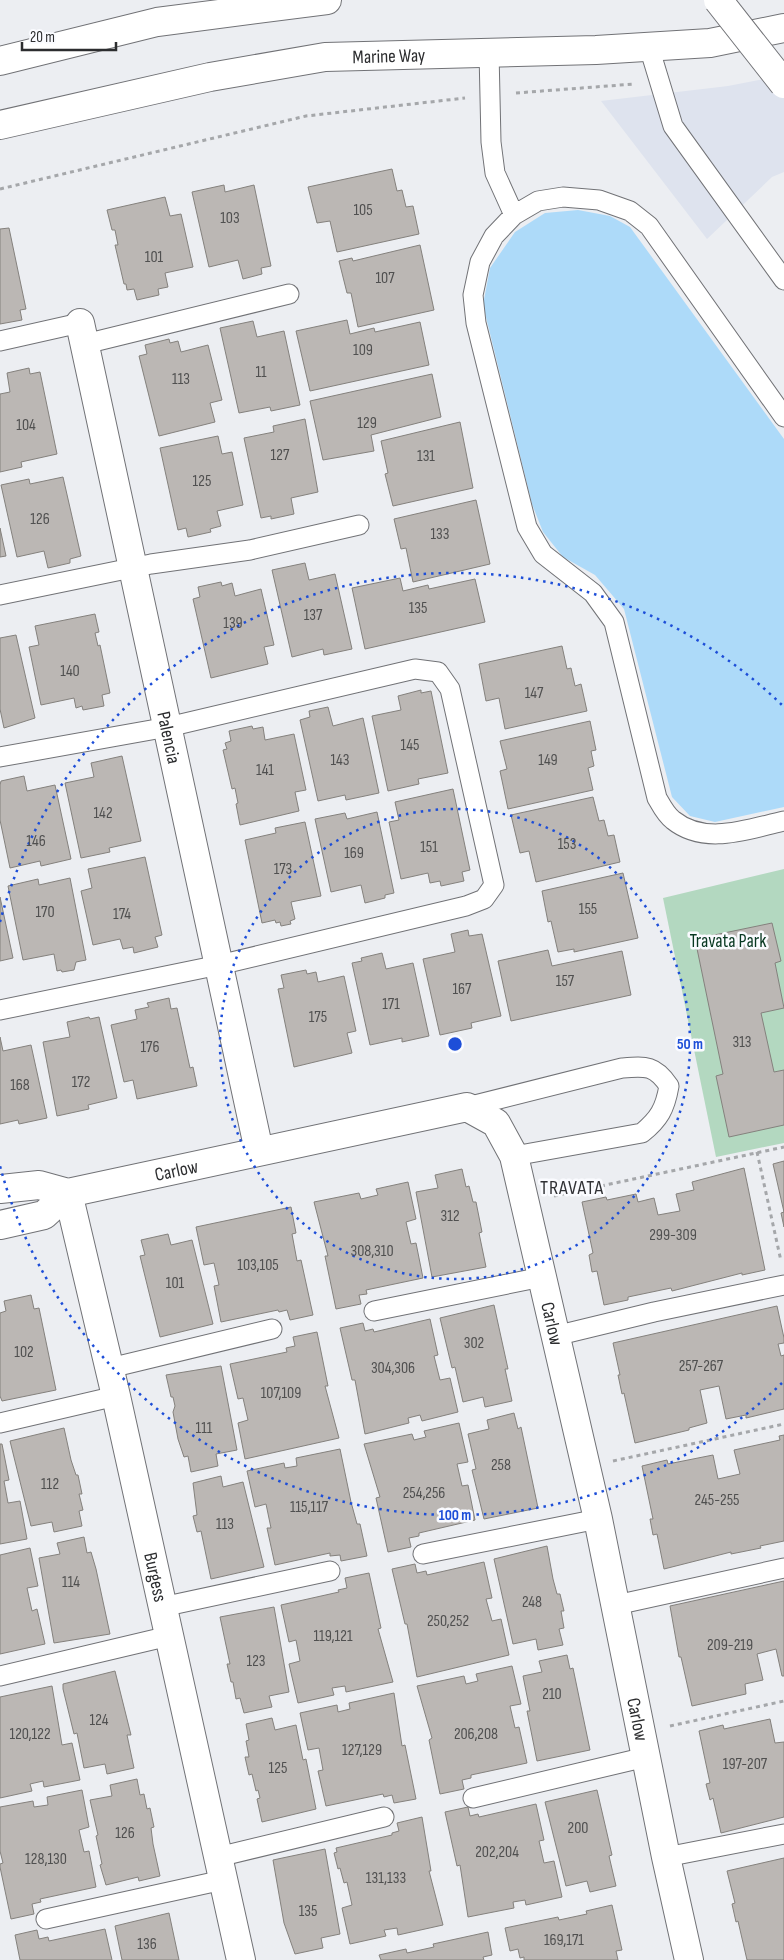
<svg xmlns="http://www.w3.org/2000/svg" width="784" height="1960" font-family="'Sofia Sans Condensed',sans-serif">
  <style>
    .built { fill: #dee3ee }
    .green { fill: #b3d8c0 }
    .water { fill: #addaf9 }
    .building { fill: #bbb7b4; stroke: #84817d }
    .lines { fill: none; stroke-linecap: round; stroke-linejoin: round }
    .lane-casing { stroke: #717276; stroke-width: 21 }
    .street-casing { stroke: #717276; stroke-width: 30 }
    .secondary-casing { stroke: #717276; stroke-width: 30 }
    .path { stroke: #a5a7aa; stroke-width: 3; stroke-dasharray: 4 4; stroke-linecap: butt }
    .lane { stroke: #fff; stroke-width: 19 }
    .street { stroke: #fff; stroke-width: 28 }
    .secondary { stroke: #fff; stroke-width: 28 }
    .highway-bridge-casing { stroke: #717276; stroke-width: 30; stroke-linecap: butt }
    .highway-bridge { stroke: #fff; stroke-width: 28 }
    .ring { fill: none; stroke: #1d4ed8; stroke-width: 2.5; stroke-dasharray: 2.5 5 }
    .labels { text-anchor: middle; stroke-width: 5; stroke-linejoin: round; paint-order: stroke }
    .number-label { font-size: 16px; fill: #505050 }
    .street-label { font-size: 19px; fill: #2c2d2f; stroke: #fafbff }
    .park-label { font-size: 19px; fill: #083821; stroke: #fafbff }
    .neighbourhood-label { font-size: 20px; letter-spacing: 1px; fill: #303135; stroke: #fafbff }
    .centre { fill: #1d4ed8; stroke: #fafbff; stroke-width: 2.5 }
    .ring-label { font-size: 15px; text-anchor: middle; font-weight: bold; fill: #1d4ed8; stroke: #fafbff; stroke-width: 5; stroke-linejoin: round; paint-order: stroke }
  </style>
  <rect width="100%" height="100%" fill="#eceef2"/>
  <path class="built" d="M784,75V172L772,177L707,239L601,101L728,86Z"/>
  <path class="green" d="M784,869V1143L716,1157L663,898Z"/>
  <path class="water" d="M578,210L610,216L630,227L784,439V807L715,822L690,816L672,797L624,609L595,575L563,557L543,532L532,504L483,305L490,268L515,232L545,213Z"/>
  <path class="building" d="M392,169L397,191L402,190L406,207L413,206L419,234L337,252L330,221L317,223L308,187Z
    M224,185L225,192L254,185L271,266L261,268L262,274L243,279L238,260L209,267L192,192Z
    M165,197L170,216L181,214L193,267L165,273L168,287L158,289L159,295L137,300L134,289L127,290L126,284H124L115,245H118L115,230H112L107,210Z
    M9,228L26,309L20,310L22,320L0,324V229Z
    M420,245L434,310L358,327L351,293H347L339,261L352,258L353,261Z
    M347,320L350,334L374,328L375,332L420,322L429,365L310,391L296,331Z
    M253,321L257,337L284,331L300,405L271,411L270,407L239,413L220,328Z
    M169,339L170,343L178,341L181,352L208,345L222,400L210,403L215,422L159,436L139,356L147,354L145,345Z
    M29,368L30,374L40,372L57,454L21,462L22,467L0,472V394L10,392L7,373Z
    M432,374L441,417L371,435L374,451L323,460L310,401Z
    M305,419L318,492L291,498L294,514L271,519V516L261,518L244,438L274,432L273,426Z
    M460,422L473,488L393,506L385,474L388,473L381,441Z
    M218,436L222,454L232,452L243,505L217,511L221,526L210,529L211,532L188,537L186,528L178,530L160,448Z
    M63,477L81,556L70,559V563L48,568L44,551L17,557L1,485L29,479L30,484Z
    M476,500L490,564L413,582L406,548L401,549L394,519Z
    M0,528L6,556L0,557Z
    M305,563L309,580L335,574L352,649L324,655L323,649L292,657L272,570Z
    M400,578L403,591L428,585L429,589L475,579L485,622L365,649L352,588Z
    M221,582L222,586L232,583L235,596L261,589L274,645L264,647L268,664L211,678L193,599L200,597L198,587Z
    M95,614L99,632L95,633L98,646L100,645L110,693L102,695L104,706L83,710L82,706L76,708L74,698L41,705L29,647L39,645L35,626Z
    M16,635L35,718L4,728L0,709V638Z
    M562,646L567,669L571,668L575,686L581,684L587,711L505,729L499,698L486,701L479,664Z
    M421,690V693L431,691L448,773L418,779L419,784L388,791L372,716L401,710L398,696Z
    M328,707L333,726L363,718L379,793L346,800L345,795L318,801L300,720L310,717L309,711Z
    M590,721L596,750L591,751L594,766L588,768L593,790L508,809L500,771L507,769L500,741Z
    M252,726L253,729L263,727L265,740L294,734L306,790L295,792L299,811L240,825L236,804L238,803L235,788L232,789L223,750L227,749L225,743L231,741L229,731Z
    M122,756L141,841L109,848L110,852L81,858L65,783L94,777L91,763Z
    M24,776L27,791L55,785L71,859L41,866L40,861L10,868L0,820V785L1,781Z
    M453,789L470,870L462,872L464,881L441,886L440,881L430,883L428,873L401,879L389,822L399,820L395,802Z
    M593,797L599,821L604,820L608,836L614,835L620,862L536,882L529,851L520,853L511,815Z
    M377,812L394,893L385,895V898L365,903L361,885L331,892L315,819L345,813L347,819Z
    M305,822L321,896L291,902L295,919L290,921L291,924L281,926L280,922L276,923L275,920L262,923L245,840L276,833L275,828Z
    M145,857L162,935L155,937L158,947L134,953L133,947L123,949L120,939L93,945L81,891L92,888L88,869Z
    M623,873L638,938L574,952V949L558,952L551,921L548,922L542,891Z
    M70,878L86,960L76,962L74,970L62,972L61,970L57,971L54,954L23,960L8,886L38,879L39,885Z
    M0,897L13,958L0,961Z
    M772,923L781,961L775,963L784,1008L761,1013L774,1072L784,1070V1125L729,1137L716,1076L723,1074L695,939Z
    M468,930L469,936L482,934L501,1016L471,1023L472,1028L440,1035L423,959L455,952L451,934Z
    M548,950L552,966L622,951L631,995L511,1021L498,961Z
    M382,953L386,969L413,963L429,1036L402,1042V1038L370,1045L352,963L362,961L361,958Z
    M306,970L307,974L316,972L318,982L344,976L356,1031L347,1033L352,1053L294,1067L278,989L284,988L281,975Z
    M169,998L171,1009L177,1008L190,1068L193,1067L197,1086L137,1099L133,1080L124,1082L111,1025L137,1019L135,1010L149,1007L147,1003Z
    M89,1017L90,1019L99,1017L117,1098L88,1105L89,1109L57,1116L43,1042L70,1037L67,1022Z
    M0,1037L3,1051L31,1045L47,1118L19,1124L18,1120L0,1124Z
    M784,1161V1227L781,1213L784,1212L773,1164Z
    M744,1168L765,1270L742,1275V1273L672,1291L671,1288L628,1297V1300L604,1305L597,1271L592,1272L589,1255L593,1253L582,1202L606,1197L607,1200L636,1194L638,1202L654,1198L658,1215L680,1211L676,1194L694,1190L692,1182Z
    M462,1169L466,1187L469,1186L473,1202H476L482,1232L479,1233L486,1267L432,1277L416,1192L438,1188L435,1175Z
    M408,1182L416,1219L406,1222L411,1244L416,1243L423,1278L366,1290L367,1294L359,1295L361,1304L336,1309L325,1256H328L314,1202L359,1193L361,1199L378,1195L376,1189Z
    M291,1207L296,1233L292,1234L297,1261L301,1260L313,1315L290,1320L287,1310L279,1312L278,1310L221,1322L214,1286L219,1285L214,1263L204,1265L196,1227Z
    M168,1234L171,1245L192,1240L213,1324L160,1337L140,1256L145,1255L141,1240Z
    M31,1295L34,1309L39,1308L56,1390L2,1401L0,1396V1313L6,1311L4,1301Z
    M494,1305L508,1369H505L512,1401L485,1407L483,1397L463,1402L455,1367L452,1368L440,1318Z
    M777,1306L784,1338V1343L778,1344L781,1356L784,1355V1409L746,1418V1415L726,1419L719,1386L700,1390L707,1423L689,1428V1430L635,1443L624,1393L622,1394L618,1375H620L613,1343Z
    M430,1319L438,1355L434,1356L440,1380L450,1378L458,1412L422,1421L420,1415L408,1418L409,1423L365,1434L355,1380H352L340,1328L363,1323L365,1331L373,1329L374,1332Z
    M317,1332L328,1386H325L339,1438L245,1459L238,1423L248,1420L243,1398L238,1399L230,1364L287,1352L286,1348L295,1346L293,1337Z
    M221,1366L237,1450L216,1454L218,1466L191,1472L188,1456L184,1457L178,1439L173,1412L175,1406L173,1397H171L166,1375Z
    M514,1413L518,1429L521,1427L538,1508L484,1519L472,1470L476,1469L468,1434L489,1429L487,1420Z
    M459,1423L468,1462L457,1464L462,1486L468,1485L475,1520L419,1533V1536L409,1538L411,1547L388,1552L376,1498L380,1497L364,1444L412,1434L414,1440L426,1437L424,1431Z
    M64,1428L71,1460L76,1475H78L82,1494H79L83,1510L79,1511L82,1526L54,1532L52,1522L31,1526L10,1441Z
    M784,1435V1541L760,1546L761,1548L731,1554V1552L664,1569L657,1534L653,1535L650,1519H653L642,1466L667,1460L668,1464L713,1455L718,1479L740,1474L734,1450L780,1440L779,1436Z
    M0,1444H2L9,1480L4,1481L8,1503L20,1501L27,1539L0,1544Z
    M340,1449L351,1502L357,1524H360L367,1556L341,1561L340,1555L330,1556V1553L275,1565L267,1528H271L266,1504L255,1507L247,1471L284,1463L285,1468L297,1466L296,1458Z
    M221,1476L223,1487L243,1482L264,1567L211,1579L201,1531L197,1532L193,1516L197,1515L193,1483Z
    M84,1537L87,1553L91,1552L96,1569L110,1634L54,1643L39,1558L60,1554L57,1543Z
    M547,1546L553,1579L557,1594H560L564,1611H561L564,1628L559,1629L563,1645L538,1650L536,1639L513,1644L494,1559Z
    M30,1548L38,1586L27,1588L32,1611L37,1609L45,1644L0,1654V1555Z
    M484,1562L492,1598L486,1599L492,1621L501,1619L509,1655L417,1677L407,1624H405L392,1569L415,1564L417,1573L426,1571L427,1575Z
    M369,1573L381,1628L378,1629L393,1682L346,1692L345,1686L332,1688L334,1695L298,1703L289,1664L300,1661L296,1640L289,1642L281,1605L339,1592L338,1590L347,1588L345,1578Z
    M784,1581V1676H782L776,1649L757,1654L763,1680L745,1684L746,1694L692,1706L681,1657H679L670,1606Z
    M274,1607L289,1692L269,1696L272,1707L244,1713L240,1698L236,1699L233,1682H231L227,1664H230L220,1617Z
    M567,1655L570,1669L573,1668L590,1750L537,1761L527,1711H530L523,1676L542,1672L539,1661Z
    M512,1666L521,1704L510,1706L515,1728L519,1727L527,1763L471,1775V1778L462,1780L464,1789L440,1794L429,1740L432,1738L417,1686L464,1676L466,1684L478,1681L476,1674Z
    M115,1671L131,1735H127L134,1768L107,1774L105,1764L84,1768L77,1733L74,1734L63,1689V1684Z
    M52,1686L62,1745L72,1743L80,1780L44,1787L43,1781L30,1784L32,1791L0,1798V1697Z
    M394,1693L402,1746L405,1745L416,1799L394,1803L392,1795L384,1797L383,1794L326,1806L318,1771L323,1770L319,1748L308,1750L300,1713L337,1705L338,1712L350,1709L349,1703Z
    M272,1718L275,1730L296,1725L303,1760L306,1759L316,1809L262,1822L257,1799L260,1798L258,1790L256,1791L252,1774L249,1775L245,1757H249L246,1741L249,1740L246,1724Z
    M770,1719L775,1743L784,1742V1817L721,1833L713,1798L710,1800L706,1784L710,1783L699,1731L723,1725L724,1729Z
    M137,1779L140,1795L144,1794L147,1809L150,1808L154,1827L151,1828L153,1844L160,1876L139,1881L138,1877L106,1885L100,1865L102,1864L96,1836L98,1835L90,1800L112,1796L110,1785Z
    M82,1790L89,1827L79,1830L84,1852L89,1851L96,1887L40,1899L41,1902L32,1904L34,1914L11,1919L0,1867V1864L3,1863L0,1851V1807L33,1801L34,1807L48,1805L47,1797Z
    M597,1790L612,1855L609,1856L616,1886L590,1892L587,1881L566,1886L545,1802Z
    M536,1804L544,1840L539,1841L544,1863L554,1861L562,1897L526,1905L525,1900L513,1902L514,1908L468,1917L460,1865L457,1866L445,1812L468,1807L470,1816L478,1814L479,1817Z
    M422,1817L431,1871H429L443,1925L398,1935L397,1928L384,1930L386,1936L350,1944L342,1908L352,1905L347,1882L344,1883L340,1868L338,1869L334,1853L337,1852L336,1848L392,1835V1833L399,1831L397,1823Z
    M325,1849L340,1934L321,1938L323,1948L295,1954L284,1923L273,1860Z
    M784,1858V1960H747L738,1921L736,1922L732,1904L735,1903L727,1871Z
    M612,1905L622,1950L616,1951L618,1960H524V1957L520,1958L518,1949L510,1951L505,1928L558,1917L559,1920L587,1914L586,1911Z
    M169,1913L179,1960H122L115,1926Z
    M105,1929L112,1960H20L15,1935L37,1930L39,1939L48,1937L49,1941Z
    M488,1932L492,1955L483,1957L484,1960H381L379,1955L406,1949L407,1953L434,1947L433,1944Z"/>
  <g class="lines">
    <g class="lane-casing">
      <path id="lane" d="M649,47L673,126L784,280
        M489,52L491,142L495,173L514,215
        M0,341L80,323
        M85,344L289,294
        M784,417L649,226L630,211L599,200L563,197L538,201L514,215L494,236L480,262L473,295L476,323L527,527L543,554L593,593L614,622L657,798C661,805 666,815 673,820C705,846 748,829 784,821
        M0,595L151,564L250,550L359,525
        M0,757L168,727L415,669L438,672L450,689L494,885L484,899L466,906L219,965L0,1010
        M467,1107L622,1068C646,1066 655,1065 669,1086C665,1109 659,1119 642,1133L514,1156
        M374,1311L542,1277
        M555,1336L654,1312L784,1285
        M110,1368L272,1329
        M0,1423L116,1396
        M423,1554L598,1519
        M616,1605L784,1568
        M162,1607L330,1571
        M0,1676L169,1636
        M473,1798L646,1757
        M218,1857L384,1817
        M666,1857L784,1834
        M46,1919L223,1880"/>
    </g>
    <g class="street-casing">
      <g id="street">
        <path id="s1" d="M80,323L259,1151"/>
        <path id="s2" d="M0,1189L39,1185L68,1193L467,1107L496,1123L514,1156L598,1519L666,1857L689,1960"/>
        <path id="s3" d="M68,1193L116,1396L241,1960"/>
        <path d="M0,1225L44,1215L68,1193"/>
      </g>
    </g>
    <g class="secondary-casing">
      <g id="secondary">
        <path d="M0,61L157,22L327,0"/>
        <path id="s4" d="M0,125L210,77L325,57L596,50L710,43L784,28"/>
      </g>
    </g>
    <path class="path" d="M516,93L634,84
      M0,189L306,116L465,98
      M757,1152L781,1261
      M554,1196L784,1147
      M613,1461L784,1424
      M670,1726L784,1701"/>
    <use href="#lane" class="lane"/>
    <use href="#street" class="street"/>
    <use href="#secondary" class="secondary"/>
    <g class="highway-bridge-casing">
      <path id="highway-bridge" d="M718,0L784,84"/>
    </g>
    <use href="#highway-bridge" class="highway-bridge"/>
  </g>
  <g class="ring">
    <circle cx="455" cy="1044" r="235"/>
    <path d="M782 1383A471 471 0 0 1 0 1166M0 922A471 471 0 0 1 782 705"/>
  </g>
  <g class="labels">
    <g class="number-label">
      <text x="363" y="215">105</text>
      <text x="230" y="223">103</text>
      <text x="154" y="262">101</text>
      <text x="385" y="283">107</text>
      <text x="363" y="355">109</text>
      <text x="261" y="377">11</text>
      <text x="181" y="384">113</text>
      <text x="367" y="428">129</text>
      <text x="26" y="430">104</text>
      <text x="280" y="460">127</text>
      <text x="426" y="461">131</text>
      <text x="202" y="486">125</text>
      <text x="40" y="524">126</text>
      <text x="440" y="539">133</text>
      <text x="418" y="613">135</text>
      <text x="313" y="620">137</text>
      <text x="233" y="628">139</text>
      <text x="70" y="676">140</text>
      <text x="534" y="698">147</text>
      <text x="410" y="750">145</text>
      <text x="340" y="765">143</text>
      <text x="548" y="765">149</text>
      <text x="265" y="775">141</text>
      <text x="103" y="818">142</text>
      <text x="36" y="846">146</text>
      <text x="567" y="849">153</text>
      <text x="429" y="852">151</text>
      <text x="354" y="858">169</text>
      <text x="283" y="874">173</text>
      <text x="588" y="914">155</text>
      <text x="45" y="917">170</text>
      <text x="122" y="919">174</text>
      <text x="565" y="986">157</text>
      <text x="462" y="994">167</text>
      <text x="391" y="1009">171</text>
      <text x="318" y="1022">175</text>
      <text x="742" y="1047">313</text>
      <text x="150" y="1052">176</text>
      <text x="81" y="1087">172</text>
      <text x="20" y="1090">168</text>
      <text x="450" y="1221">312</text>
      <text x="673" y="1240">299-309</text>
      <text x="372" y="1256">308,310</text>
      <text x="258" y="1270">103,105</text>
      <text x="175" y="1288">101</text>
      <text x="474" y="1348">302</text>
      <text x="24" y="1357">102</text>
      <text x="701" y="1371">257-267</text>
      <text x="393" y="1373">304,306</text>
      <text x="281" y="1398">107,109</text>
      <text x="204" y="1433">111</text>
      <text x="501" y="1470">258</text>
      <text x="50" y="1489">112</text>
      <text x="424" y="1498">254,256</text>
      <text x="717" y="1505">245-255</text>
      <text x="309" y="1512">115,117</text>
      <text x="225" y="1529">113</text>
      <text x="71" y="1587">114</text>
      <text x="532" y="1607">248</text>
      <text x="448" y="1626">250,252</text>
      <text x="333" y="1641">119,121</text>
      <text x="730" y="1650">209-219</text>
      <text x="256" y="1666">123</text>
      <text x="552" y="1699">210</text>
      <text x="99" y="1725">124</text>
      <text x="30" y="1739">120,122</text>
      <text x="476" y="1739">206,208</text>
      <text x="362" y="1755">127,129</text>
      <text x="745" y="1769">197-207</text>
      <text x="278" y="1773">125</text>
      <text x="578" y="1833">200</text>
      <text x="125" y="1838">126</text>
      <text x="497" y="1857">202,204</text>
      <text x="46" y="1864">128,130</text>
      <text x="386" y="1883">131,133</text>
      <text x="308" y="1916">135</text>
      <text x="564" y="1945">169,171</text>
      <text x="147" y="1949">136</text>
    </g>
    <g class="street-label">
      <text dy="7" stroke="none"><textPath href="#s4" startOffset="396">Marine Way</textPath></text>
      <text dy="7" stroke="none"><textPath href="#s1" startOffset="424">Palencia</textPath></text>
      <text dy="7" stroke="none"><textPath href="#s2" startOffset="180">Carlow</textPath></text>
      <text dy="7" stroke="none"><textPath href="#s2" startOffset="720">Carlow</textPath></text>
      <text dy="7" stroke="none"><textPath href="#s3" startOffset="394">Burgess</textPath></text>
      <text dy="7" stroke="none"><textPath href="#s2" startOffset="1125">Carlow</textPath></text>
    </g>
    <g class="park-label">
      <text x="728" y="947">Travata Park</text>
    </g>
    <g class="neighbourhood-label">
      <text x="572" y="1194">TRAVATA</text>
    </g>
  </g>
  <circle cx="455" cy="1044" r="8" class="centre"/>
  <g class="ring-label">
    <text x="690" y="1049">50 m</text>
    <text x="455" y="1520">100 m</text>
  </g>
  <path d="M22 42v8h94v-8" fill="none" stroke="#2c2d2f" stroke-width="2.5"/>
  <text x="30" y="42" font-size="15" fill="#2c2d2f" stroke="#fafbff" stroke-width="4" paint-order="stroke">20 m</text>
</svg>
